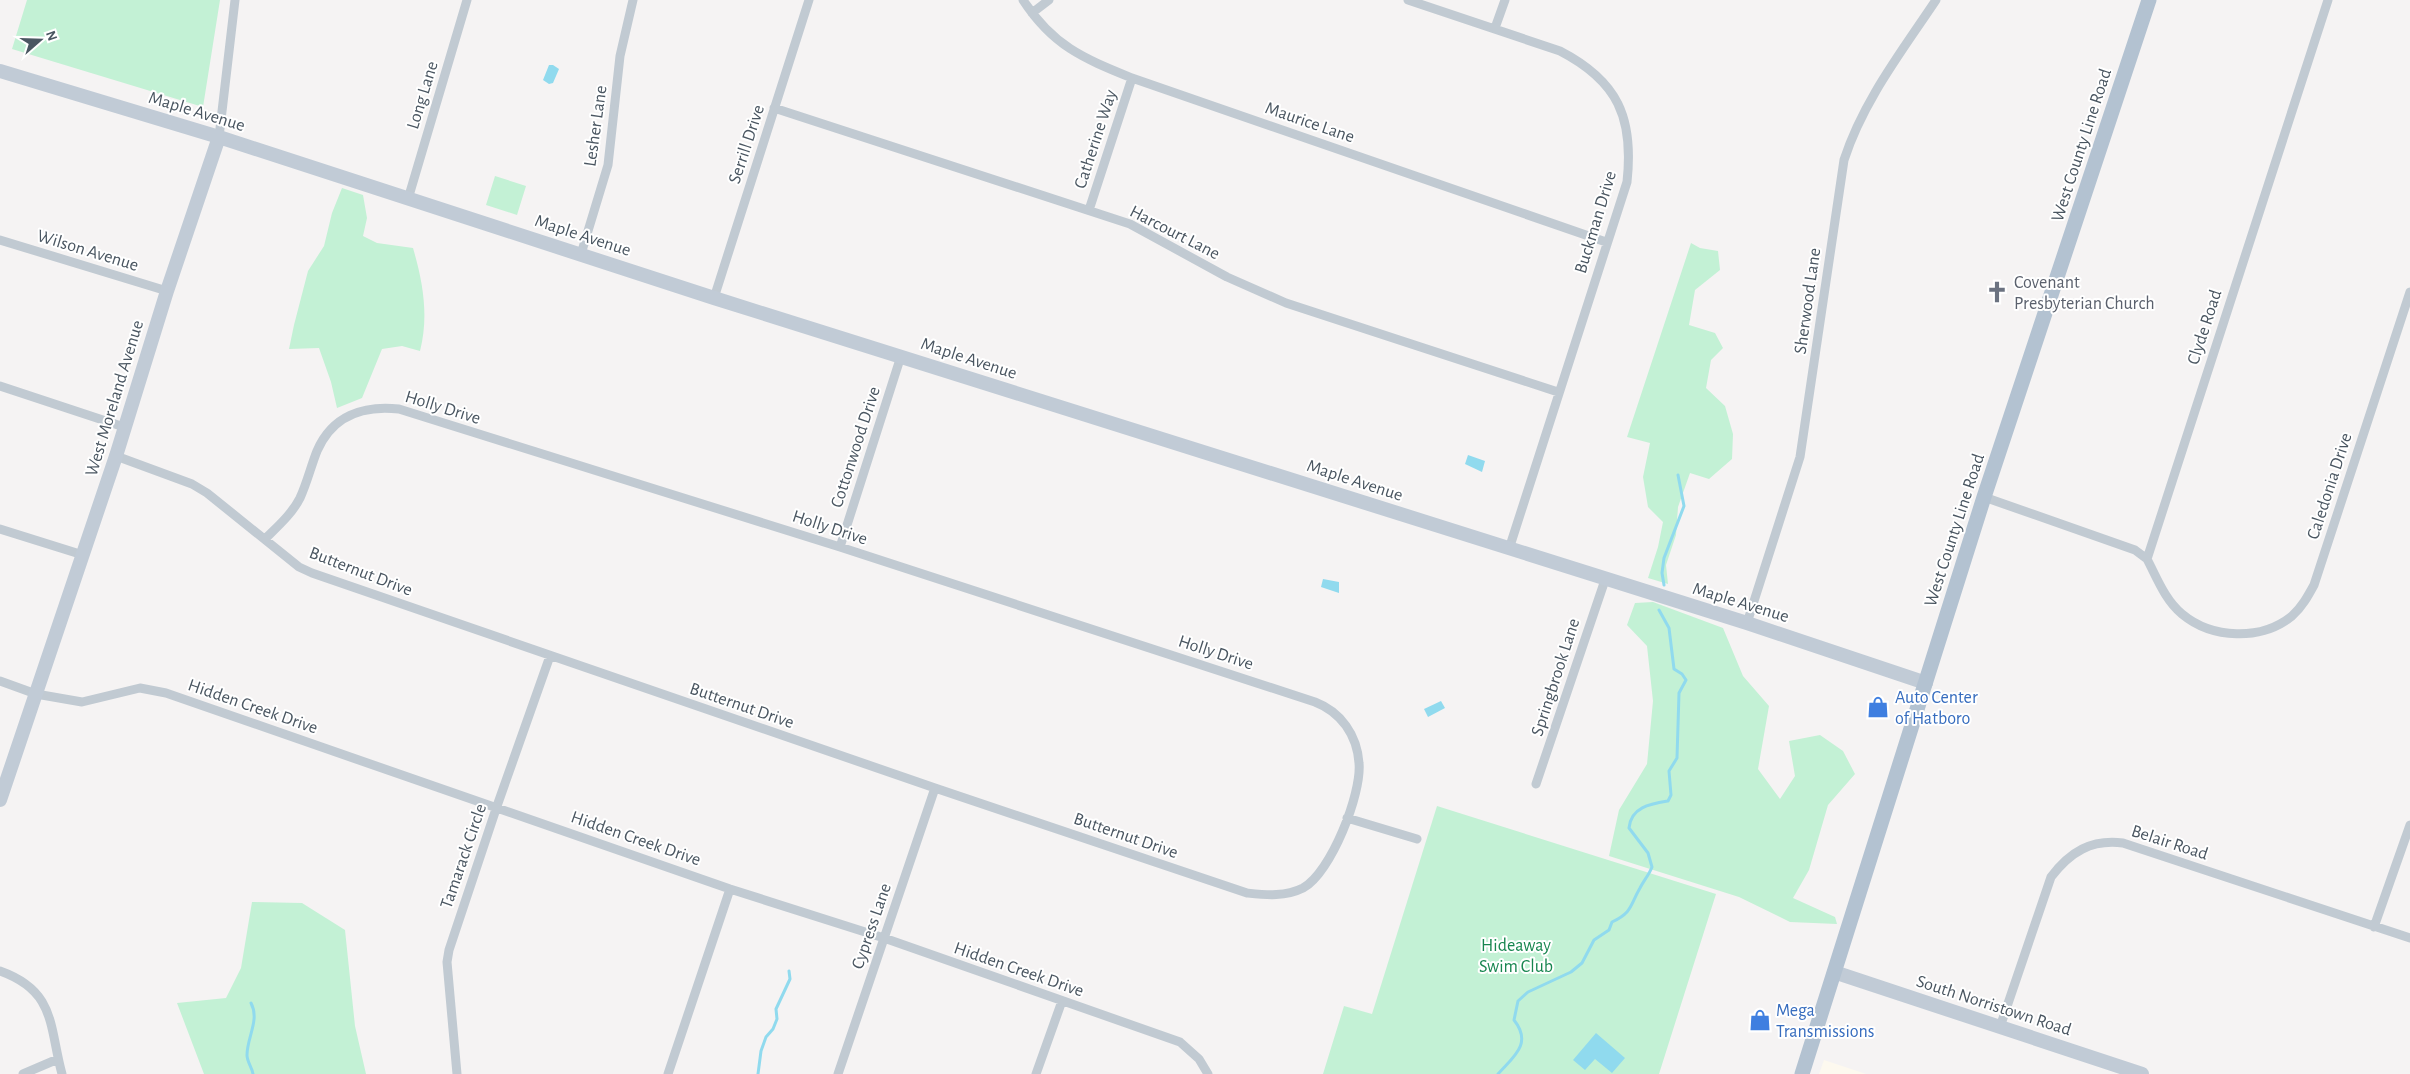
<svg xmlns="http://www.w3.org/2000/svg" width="2410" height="1074" font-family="'Alegreya Sans',sans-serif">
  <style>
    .commercial { fill: #fdf9ef }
    .green { fill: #c3f1d5 }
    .water { fill: #90daee }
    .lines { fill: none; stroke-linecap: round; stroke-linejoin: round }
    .stream { stroke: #90daee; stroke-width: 3 }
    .street { stroke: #c1cad2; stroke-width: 9 }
    .secondary { stroke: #c1cbd6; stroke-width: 14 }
    .primary { stroke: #b3c2d1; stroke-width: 15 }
    .labels { text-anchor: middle; stroke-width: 4; stroke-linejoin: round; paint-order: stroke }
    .street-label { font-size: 18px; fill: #4a5661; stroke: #fff }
    .worship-label { font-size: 18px; fill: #5b616d; stroke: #fff; text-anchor: start }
    .shop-label { font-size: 18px; fill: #366cbe; stroke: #fff; text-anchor: start }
    .park-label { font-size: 18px; fill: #17864f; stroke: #fff }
  </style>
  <rect width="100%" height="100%" fill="#f5f3f3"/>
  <path class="commercial" d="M1824,1060L1866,1074H1819Z"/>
  <path class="green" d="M27,0H220L203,107L12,49Z
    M495,176L526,186L517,215L486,205Z
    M342,188L363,195L367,218L363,236L377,243L413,248C423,282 429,316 420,351L402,346L382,349L362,398L337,408L331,382L319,348L289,349L294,325L308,271L324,246L332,213Z
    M1691,243L1700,248L1718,251L1720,270L1695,290L1689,325L1715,333L1723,348L1711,360L1706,388L1725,406L1733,434L1732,459L1709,479L1690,473L1678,507L1676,535L1666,565L1668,584L1648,578L1658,547L1663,522L1648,507L1643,477L1650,443L1627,437Z
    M1653,602L1723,628L1743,676L1769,706L1758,769L1780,799L1795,776L1789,741L1820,735L1843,751L1855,774L1828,805L1809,870L1793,898L1835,917L1837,924L1790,922L1739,897L1609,856L1619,810L1647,764L1653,701L1647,646L1627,625L1635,603Z
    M1437,806L1716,894L1659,1074H1323L1344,1006L1372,1014Z
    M252,902L302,903L345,930L355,1026L366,1074H204L177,1003L226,998L241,968Z"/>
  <path class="water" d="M549,65H553L559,69L553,83L549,84L543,80Z
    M1468,455L1485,461L1482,472L1465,464Z
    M1323,579L1339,582V593L1321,587Z
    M1441,701L1445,708L1428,717L1424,709Z
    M1596,1033L1625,1058L1612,1073L1595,1059L1585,1070L1573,1060Z"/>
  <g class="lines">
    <path class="stream" d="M1664,585L1662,573L1664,558L1684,506L1678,475
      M251,1003C260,1020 247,1037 247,1055C247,1062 252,1067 253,1074
      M758,1074L761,1051L766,1037L773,1029L777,1019L776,1009L790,979L789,971
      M1498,1074C1513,1057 1533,1044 1514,1020L1518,1001L1528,992L1571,972L1582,963L1594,940L1609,930L1612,922C1633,912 1630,905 1640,888C1644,880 1649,875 1652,867L1648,853L1629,828C1631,807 1650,804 1668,801L1671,795L1669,771L1677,758L1679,693L1686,680L1682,674L1674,669L1669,628L1659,610"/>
    <path class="street" d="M1023,0C1053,46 1083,58 1132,78L1606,242
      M1408,0L1560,51C1618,81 1634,118 1627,182L1509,549
      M2328,0L2147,559C2157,578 2165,600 2182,614C2212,639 2261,641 2292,616C2302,607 2308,596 2314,585L2410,292
      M1032,13L1049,0
      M1495,28L1505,0
      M774,108L1130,224L1227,277L1286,303L1558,392
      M219,137L235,0
      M408,199L467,0
      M1089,210L1132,78
      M0,240L167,291
      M581,254L608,165L620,56L633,0
      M714,298L809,0
      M0,386L124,427
      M116,456L192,484L207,493L299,567L312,573L935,788L1247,893C1267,895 1285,897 1303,888C1331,873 1362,793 1359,763C1357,735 1341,712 1315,702L840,547L399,409C363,405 332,416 317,451C311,466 307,483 300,498C292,514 277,527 265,539
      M1984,497L2135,550L2147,559
      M0,529L83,555
      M840,547L901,356
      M1747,623L1800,457L1844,160C1863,101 1902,51 1936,0
      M0,681L36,694L82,702L140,688L166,693L730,889L884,938L1180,1042L1199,1059L1208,1074
      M1536,784L1605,580
      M1347,818L1417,839
      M2374,927L2410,825
      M0,971C56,991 49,1026 62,1074
      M2000,1027L2051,877C2070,852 2091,839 2123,843L2410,938
      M23,1074L58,1059
      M457,1074L447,962L449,950L497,806L550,656
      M668,1074L730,889
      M838,1074L935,788
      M1036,1074L1062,1001"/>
    <path class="secondary" d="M0,71L219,137L714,298L1747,623L1926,683
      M0,800L116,456L167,291L219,137
      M1834,972L2142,1074"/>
    <path class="primary" d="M1802,1074L1984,497L2149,0"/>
  </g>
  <defs>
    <g id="church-bare" transform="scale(1.725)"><path d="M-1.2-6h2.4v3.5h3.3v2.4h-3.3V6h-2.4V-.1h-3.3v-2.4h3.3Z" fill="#6b7280" stroke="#fff" stroke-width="2.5" paint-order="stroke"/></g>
    <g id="shop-bare" transform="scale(1.725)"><path d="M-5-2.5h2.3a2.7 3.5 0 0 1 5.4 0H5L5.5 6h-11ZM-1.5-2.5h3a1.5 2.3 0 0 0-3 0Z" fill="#3f7fe0" stroke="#fff" stroke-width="2.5" paint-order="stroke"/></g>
  </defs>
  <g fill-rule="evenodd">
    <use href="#church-bare" x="1997" y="292"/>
    <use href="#shop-bare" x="1878" y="707"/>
    <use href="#shop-bare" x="1760" y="1020"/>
  </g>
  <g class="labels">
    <g class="street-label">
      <text transform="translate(422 95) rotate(-73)" y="6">Long Lane</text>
      <text transform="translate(197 111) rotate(17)" y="6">Maple Avenue</text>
      <text transform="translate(1310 122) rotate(19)" y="6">Maurice Lane</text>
      <text transform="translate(595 126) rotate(-82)" y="6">Lesher Lane</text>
      <text transform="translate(1095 139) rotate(-72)" y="6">Catherine Way</text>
      <text transform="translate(746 144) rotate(-72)" y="6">Serrill Drive</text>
      <text transform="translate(2081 145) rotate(-72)" y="6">West County Line Road</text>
      <text transform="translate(1595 222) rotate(-73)" y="6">Buckman Drive</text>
      <text transform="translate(1175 232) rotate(27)" y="6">Harcourt Lane</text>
      <text transform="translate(583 235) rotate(18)" y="6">Maple Avenue</text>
      <text transform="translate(88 250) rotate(17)" y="6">Wilson Avenue</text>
      <text transform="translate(1807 301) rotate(-82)" y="6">Sherwood Lane</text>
      <text transform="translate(2204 327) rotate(-72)" y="6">Clyde Road</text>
      <text transform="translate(969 358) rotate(18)" y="6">Maple Avenue</text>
      <text transform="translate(114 398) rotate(-73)" y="6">West Moreland Avenue</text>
      <text transform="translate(443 407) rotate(17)" y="6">Holly Drive</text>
      <text transform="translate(855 447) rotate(-72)" y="6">Cottonwood Drive</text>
      <text transform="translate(1355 480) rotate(18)" y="6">Maple Avenue</text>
      <text transform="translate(2329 486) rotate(-72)" y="6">Caledonia Drive</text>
      <text transform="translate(830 527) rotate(18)" y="6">Holly Drive</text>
      <text transform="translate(1954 530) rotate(-72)" y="6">West County Line Road</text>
      <text transform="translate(361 571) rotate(21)" y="6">Butternut Drive</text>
      <text transform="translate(1741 602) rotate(17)" y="6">Maple Avenue</text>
      <text transform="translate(1216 652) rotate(18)" y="6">Holly Drive</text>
      <text transform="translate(1555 677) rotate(-72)" y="6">Springbrook Lane</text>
      <text transform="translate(742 705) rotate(19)" y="6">Butternut Drive</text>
      <text transform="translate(253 706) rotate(19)" y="6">Hidden Creek Drive</text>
      <text transform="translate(1126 835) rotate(19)" y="6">Butternut Drive</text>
      <text transform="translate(636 838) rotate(19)" y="6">Hidden Creek Drive</text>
      <text transform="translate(2170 842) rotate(18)" y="6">Belair Road</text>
      <text transform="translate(463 856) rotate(-71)" y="6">Tamarack Circle</text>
      <text transform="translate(871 926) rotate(-71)" y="6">Cypress Lane</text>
      <text transform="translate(1019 969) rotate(19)" y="6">Hidden Creek Drive</text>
      <text transform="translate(1994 1005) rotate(18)" y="6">South Norristown Road</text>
    </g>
    <g class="worship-label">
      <text x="2014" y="288">Covenant<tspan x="2014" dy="21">Presbyterian Church</tspan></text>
    </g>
    <g class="shop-label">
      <text x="1895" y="703">Auto Center<tspan x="1895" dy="21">of Hatboro</tspan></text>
      <text x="1776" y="1016">Mega<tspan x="1776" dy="21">Transmissions</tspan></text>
    </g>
    <g class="park-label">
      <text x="1516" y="951">Hideaway<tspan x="1516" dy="21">Swim Club</tspan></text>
    </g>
  </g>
  <g transform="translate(40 40) rotate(70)" stroke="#ffffff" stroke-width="4" paint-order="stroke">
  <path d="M0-4L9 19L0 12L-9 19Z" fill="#4a5661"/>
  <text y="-8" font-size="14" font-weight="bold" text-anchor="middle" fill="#4a5661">N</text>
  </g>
</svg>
